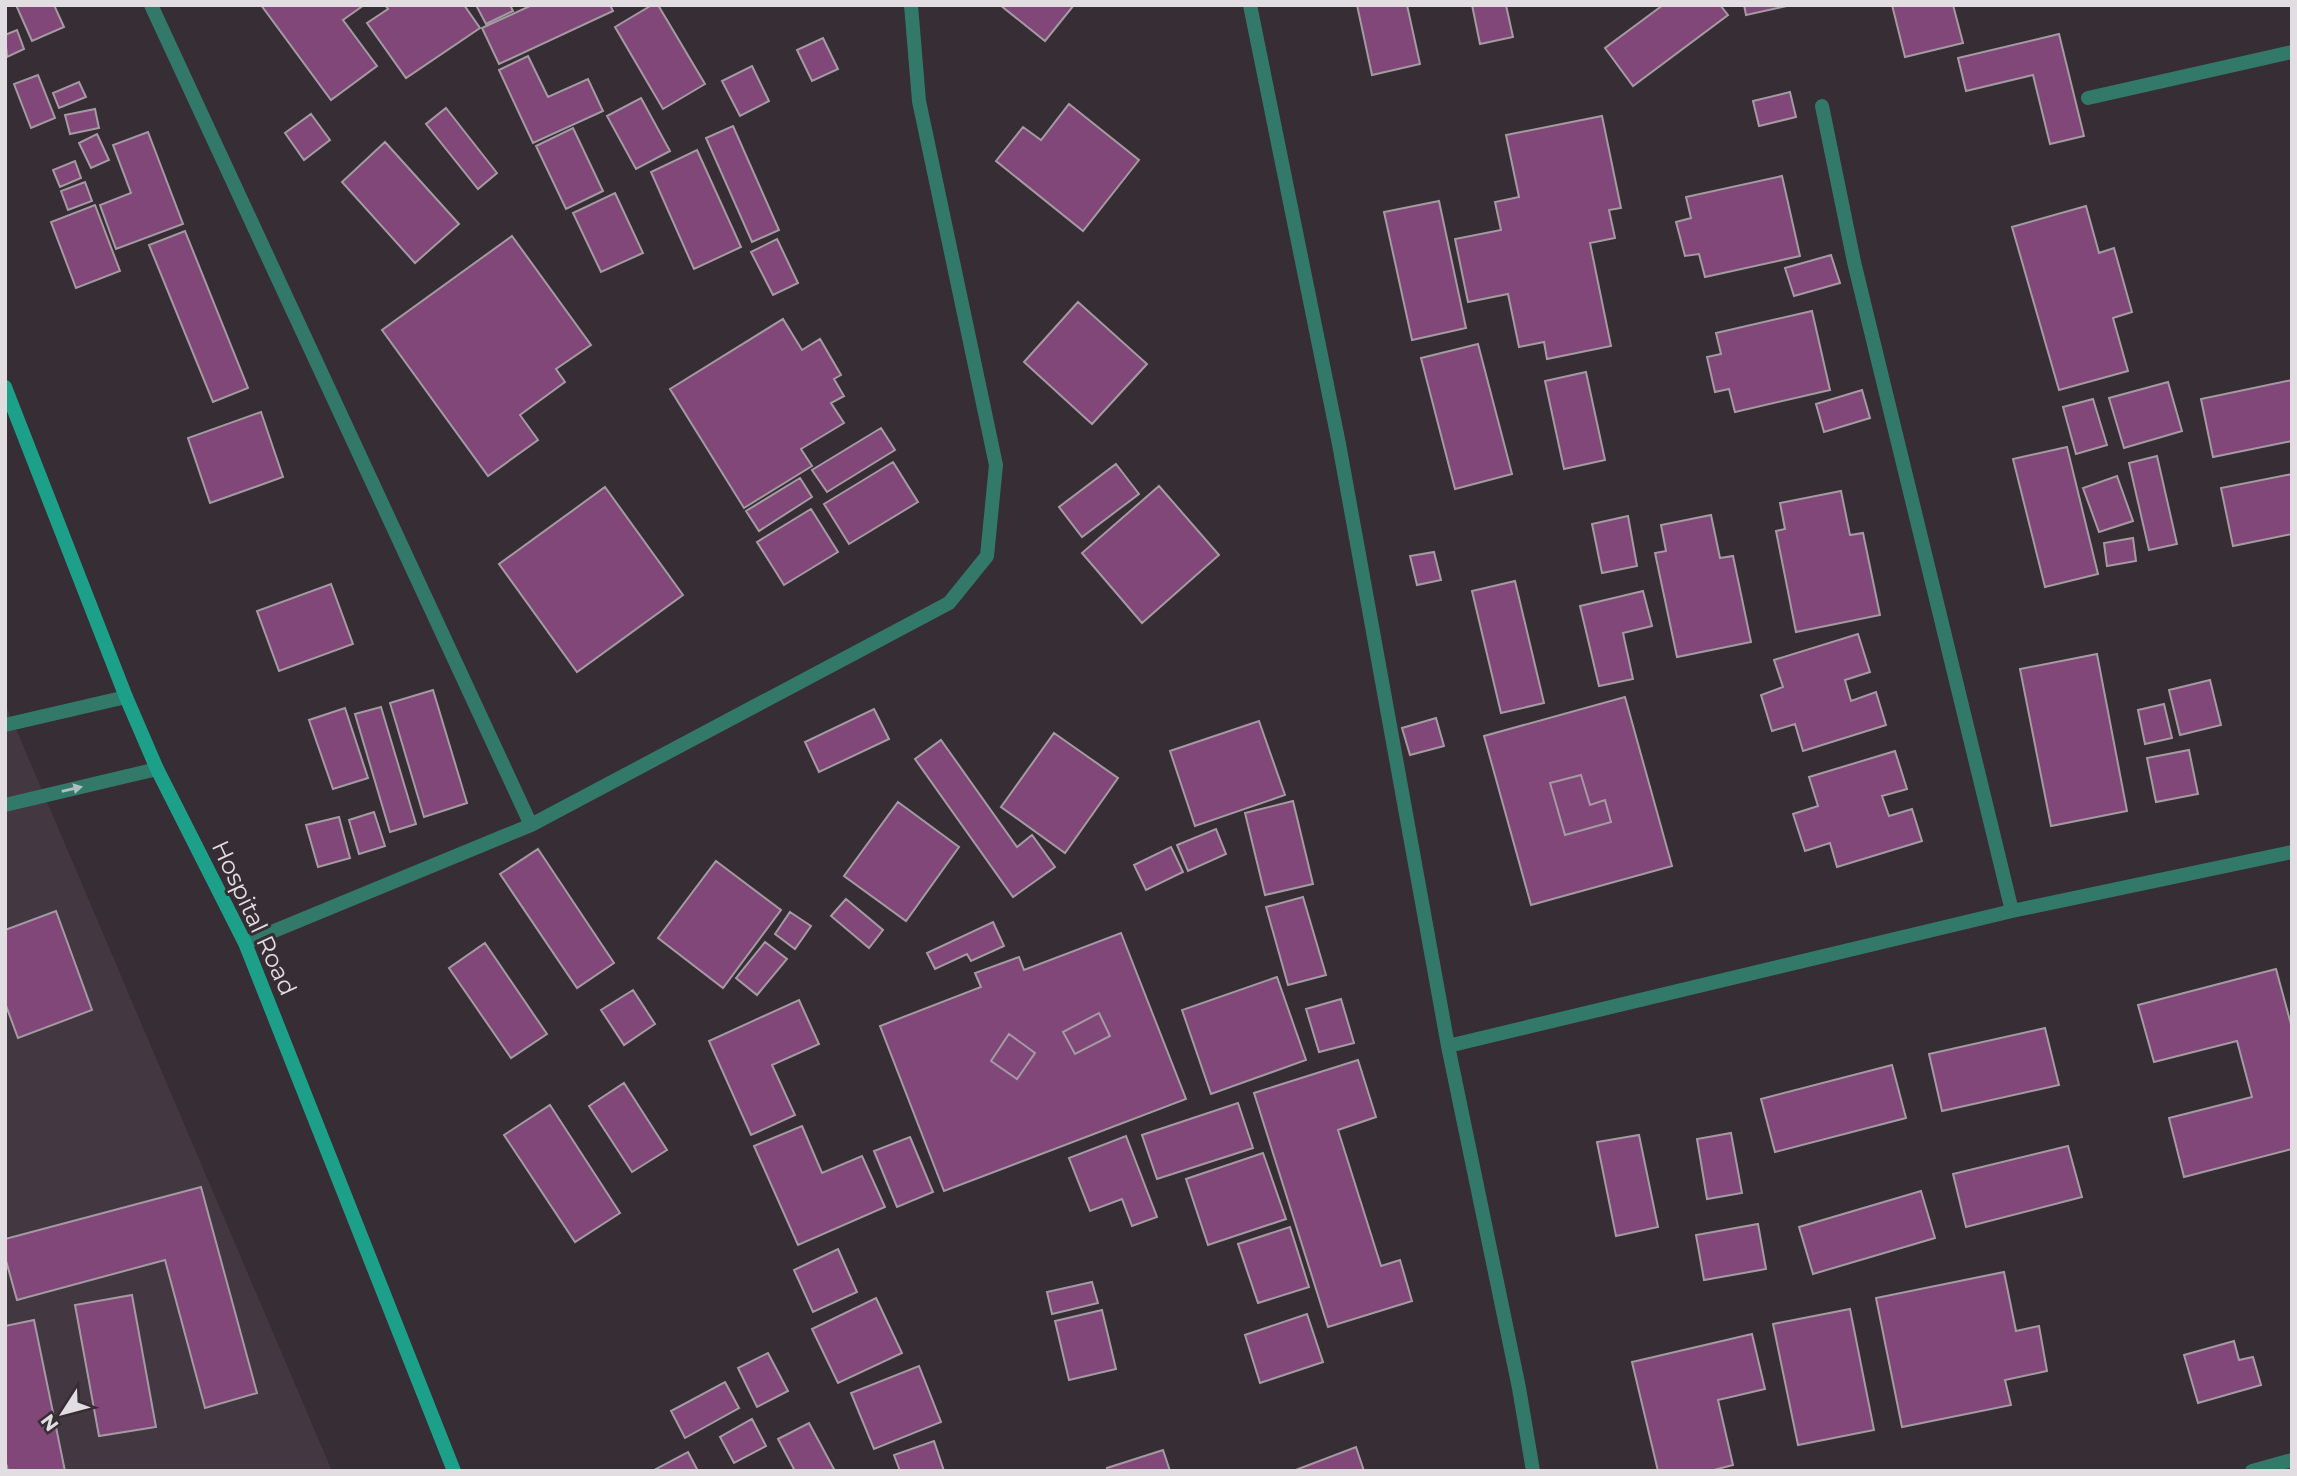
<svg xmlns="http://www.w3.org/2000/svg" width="2297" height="1476" font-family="Montserrat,sans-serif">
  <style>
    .built { fill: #433741 }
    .building { fill: #814778; stroke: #a49ba2; stroke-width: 2; fill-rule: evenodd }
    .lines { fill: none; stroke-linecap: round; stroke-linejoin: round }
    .lane { stroke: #33796a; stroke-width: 14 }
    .street { stroke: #33796a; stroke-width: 14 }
    .secondary { stroke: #1da08a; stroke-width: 14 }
    .oneway { fill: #aebfbd }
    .labels { text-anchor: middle; stroke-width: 6; stroke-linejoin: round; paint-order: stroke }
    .street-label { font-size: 24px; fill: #e2dde1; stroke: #362e34 }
  </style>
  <rect width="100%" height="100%" fill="#362e34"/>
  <path class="built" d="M5,703L150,1044L332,1471H5Z"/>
  <path class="building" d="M16,5H54L64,27L32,41Z
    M261,5H364L343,20L377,66L331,100Z
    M385,5H464L480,28L406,78L367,23L388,9Z
    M476,5H510L513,11L486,24Z
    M532,5H610L613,11L499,64L482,28Z
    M652,5H658L705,84L663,109L615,27Z
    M1000,5H1074L1045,41Z
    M1357,5H1407L1420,64L1372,75Z
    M1472,5H1506L1513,37L1480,44Z
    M1663,5H1720L1728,15L1633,86L1605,48Z
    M1744,5H1791L1746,15Z
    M1892,5H1953L1963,43L1905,57Z
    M17,30L24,49L7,57L5,35Z
    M2059,34L2084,136L2050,144L2033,75L1966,91L1958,58Z
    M823,38L838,69L812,81L797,50Z
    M528,56L548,97L588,79L603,111L533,143L499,70Z
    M752,66L769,101L740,116L722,81Z
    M38,75L55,118L31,128L14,84Z
    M79,82L86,97L59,108L53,93Z
    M1790,92L1796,117L1759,126L1753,101Z
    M641,98L670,151L636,169L607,116Z
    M1069,104L1139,160L1083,231L996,161L1023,127L1041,140Z
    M446,108L497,173L478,189L426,124Z
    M95,109L99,128L70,134L65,115Z
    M311,114L330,140L304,160L285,133Z
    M1602,116L1621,208L1609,210L1615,238L1590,243L1611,346L1547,359L1544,342L1519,347L1508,294L1468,302L1455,239L1501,230L1495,202L1519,197L1506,135Z
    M733,126L779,230L752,242L706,138Z
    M573,128L603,191L566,209L536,146Z
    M148,132L183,224L116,249L100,205L131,193L113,145Z
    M97,134L109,160L91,168L79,143Z
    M385,142L459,224L415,263L342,182Z
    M697,150L741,247L694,269L651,172Z
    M75,161L81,178L60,187L53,170Z
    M1782,176L1800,256L1705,277L1699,254L1685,256L1676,222L1691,218L1686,197Z
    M85,182L92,201L68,210L61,191Z
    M615,193L643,253L601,272L573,213Z
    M1439,201L1466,328L1412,340L1384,212Z
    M95,205L120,271L76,288L51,222Z
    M2086,206L2099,253L2114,248L2132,312L2113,318L2128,371L2059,390L2012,227Z
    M185,231L248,388L213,402L149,245Z
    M512,236L591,345L556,369L565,382L520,415L538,440L488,476L382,330Z
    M777,239L798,283L773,295L751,252Z
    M1831,255L1840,283L1794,296L1785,268Z
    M1078,302L1147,364L1092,424L1024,362Z
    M1812,311L1830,390L1735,412L1729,389L1715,392L1707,357L1721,354L1716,333Z
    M783,319L802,350L820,339L841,375L834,379L844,396L831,403L844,423L801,449L812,466L744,508L670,389Z
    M1478,344L1512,474L1455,489L1421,358Z
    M1586,372L1605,460L1564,469L1545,381Z
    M2292,380V441L2213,457L2201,399Z
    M2168,382L2182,431L2124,448L2109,398Z
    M1862,390L1870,418L1824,432L1816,404Z
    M2093,399L2107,445L2076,454L2063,407Z
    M261,412L283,477L210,503L188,438Z
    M881,428L895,450L827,492L812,470Z
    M2067,447L2098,574L2045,587L2013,459Z
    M2157,456L2177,544L2149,550L2129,463Z
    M893,462L918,502L849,544L824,504Z
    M1116,464L1139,494L1082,537L1059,507Z
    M2292,474V534L2233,546L2221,488Z
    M2117,476L2133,521L2099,532L2083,488Z
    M800,478L812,497L759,531L746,511Z
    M1159,486L1219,555L1142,623L1082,553Z
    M605,487L683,595L577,672L499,564Z
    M1841,491L1850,535L1863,533L1880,615L1796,632L1776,531L1785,529L1780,503Z
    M811,509L838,552L784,585L757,542Z
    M1711,515L1720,558L1733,556L1751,642L1677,657L1655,553L1666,551L1661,525Z
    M1628,516L1637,566L1602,573L1592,524Z
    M2133,538L2136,561L2107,566L2104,543Z
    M1434,552L1441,580L1417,585L1410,556Z
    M1515,581L1544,703L1501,713L1472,591Z
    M331,584L353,644L279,671L257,611Z
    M1643,591L1652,626L1623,633L1633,679L1599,686L1580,606Z
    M1858,634L1870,672L1845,680L1851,701L1876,692L1886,725L1803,751L1795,724L1772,731L1761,695L1783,687L1774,660Z
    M2097,654L2127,811L2051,826L2020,669Z
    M2210,680L2221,725L2180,735L2169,690Z
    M433,690L467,803L424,817L390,703Z
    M1625,697L1672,866L1531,905L1484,736ZM1581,775L1590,805L1605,800L1611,822L1565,835L1550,783Z
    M2164,704L2172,738L2145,744L2138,710Z
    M381,707L416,824L390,832L355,714Z
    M345,708L368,778L333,789L309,720Z
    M874,709L889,739L819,772L805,742Z
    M1436,718L1444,746L1410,755L1402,728Z
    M1259,721L1285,795L1195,826L1170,751Z
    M1054,733L1118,778L1065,853L1001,807Z
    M941,740L1017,847L1032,835L1055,867L1013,897L915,759Z
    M2189,750L2198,794L2156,802L2147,758Z
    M1895,751L1907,789L1882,796L1889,816L1912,809L1922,841L1837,867L1830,843L1805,851L1793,814L1818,806L1809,777Z
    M1581,775L1590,805L1605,800L1611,822L1565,835L1550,783Z
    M1293,801L1313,884L1265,895L1245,813Z
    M898,802L959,847L906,921L844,876Z
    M374,812L385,846L359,854L349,820Z
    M339,817L350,858L318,867L306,825Z
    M1216,829L1226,854L1188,871L1177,845Z
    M1171,847L1183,872L1146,890L1134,865Z
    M538,849L614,963L577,988L500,874Z
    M716,861L781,910L723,988L658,938Z
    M1303,897L1326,975L1288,985L1266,907Z
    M846,899L883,930L869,948L831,916Z
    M56,911L92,1010L18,1038L5,1003V930Z
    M790,912L811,926L795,949L775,934Z
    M993,922L1004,946L971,961L967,954L935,969L927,953Z
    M1121,933L1186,1099L944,1191L880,1026L981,987L975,973L1019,957L1024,970ZM1099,1013L1110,1036L1075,1054L1063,1032ZM1009,1034L1035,1053L1017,1079L991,1061Z
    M765,942L787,959L757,995L736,978Z
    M485,943L547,1034L511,1058L449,968Z
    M2276,969L2292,1028V1149L2184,1177L2169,1118L2252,1097L2237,1041L2154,1062L2138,1005Z
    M1277,977L1306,1060L1211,1094L1182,1010Z
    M633,990L655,1024L624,1045L601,1010Z
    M1341,999L1354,1043L1319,1052L1306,1009Z
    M799,1000L819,1044L772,1065L795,1115L751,1135L709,1041Z
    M1099,1013L1110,1036L1075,1054L1063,1032Z
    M2045,1028L2059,1085L1942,1111L1929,1054Z
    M1009,1034L1035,1053L1017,1079L991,1061Z
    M1358,1060L1376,1117L1338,1130L1381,1266L1400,1260L1412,1301L1328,1327L1254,1093Z
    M1892,1065L1906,1118L1775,1152L1761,1099Z
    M624,1083L667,1150L632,1172L589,1106Z
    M1238,1103L1253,1148L1157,1179L1142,1135Z
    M550,1105L620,1213L575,1242L504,1135Z
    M802,1126L822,1173L862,1156L885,1207L798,1245L754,1146Z
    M1731,1133L1742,1193L1707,1199L1697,1139Z
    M1639,1135L1658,1227L1616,1236L1597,1142Z
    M1126,1136L1157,1217L1132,1226L1122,1199L1090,1211L1069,1158Z
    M910,1137L933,1192L897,1207L874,1151Z
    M2068,1146L2082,1197L1966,1227L1953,1174Z
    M1263,1153L1286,1219L1208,1245L1186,1179Z
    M201,1187L257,1393L205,1408L165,1260L17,1300L5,1257V1239Z
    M1921,1191L1935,1238L1813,1274L1799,1227Z
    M1758,1224L1766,1269L1704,1280L1696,1235Z
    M1290,1227L1309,1287L1258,1303L1238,1244Z
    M838,1249L857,1292L813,1312L794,1270Z
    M2004,1272L2016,1331L2039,1326L2047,1371L2005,1380L2011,1405L1902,1427L1876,1298Z
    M1092,1282L1098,1303L1052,1314L1047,1292Z
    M132,1295L156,1427L99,1436L75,1305Z
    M876,1298L902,1353L838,1383L812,1329Z
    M1850,1309L1874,1430L1798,1445L1773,1324Z
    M1102,1310L1116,1369L1069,1380L1055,1321Z
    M1307,1314L1323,1362L1260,1383L1245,1335Z
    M34,1320L65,1471H8L5,1459V1326Z
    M1752,1334L1765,1389L1718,1400L1733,1465L1710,1471H1658L1632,1362Z
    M2234,1341L2239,1360L2253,1357L2261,1385L2198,1403L2184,1355Z
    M768,1353L788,1391L757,1407L738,1368Z
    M919,1366L941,1422L874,1449L851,1393Z
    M725,1382L739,1408L685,1438L671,1411Z
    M752,1419L766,1446L734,1463L720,1437Z
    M809,1423L835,1471H795L778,1439Z
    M934,1441L944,1471H900L894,1455Z
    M1356,1447L1364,1471H1293Z
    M1163,1450L1170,1471H1108L1107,1468Z
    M688,1452L698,1471H654V1470Z"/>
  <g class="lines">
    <path class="lane" d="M5,725L126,697
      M5,805L157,769"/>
    <path class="street" d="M151,5L531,825
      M1250,5L1339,444L1448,1046L1519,1388L1533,1471
      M2088,98L2292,52
      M1822,106L1854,262L2012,911
      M245,943L531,825L949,603L987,556L996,465L919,101L911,5
      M1448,1046L2012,911L2292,852
      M2252,1471L2292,1460"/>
    <path class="secondary" d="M5,387L126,697L157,769L245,943L454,1471"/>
  </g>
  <defs><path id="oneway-solid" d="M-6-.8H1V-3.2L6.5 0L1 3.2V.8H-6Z" transform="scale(1.75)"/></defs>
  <use class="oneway" href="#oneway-solid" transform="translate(72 789) rotate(-13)"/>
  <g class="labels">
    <g class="street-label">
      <text transform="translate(254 918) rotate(65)" y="8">Hospital Road</text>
    </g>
  </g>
  <rect width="2297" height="1476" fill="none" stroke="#e2dde1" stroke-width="14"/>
  <g transform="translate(63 1413) rotate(234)" stroke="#362e34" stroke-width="5" paint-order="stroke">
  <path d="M0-5L12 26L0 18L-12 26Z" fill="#e2dde1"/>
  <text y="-10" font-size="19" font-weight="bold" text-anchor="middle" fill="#e2dde1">N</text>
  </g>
</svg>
